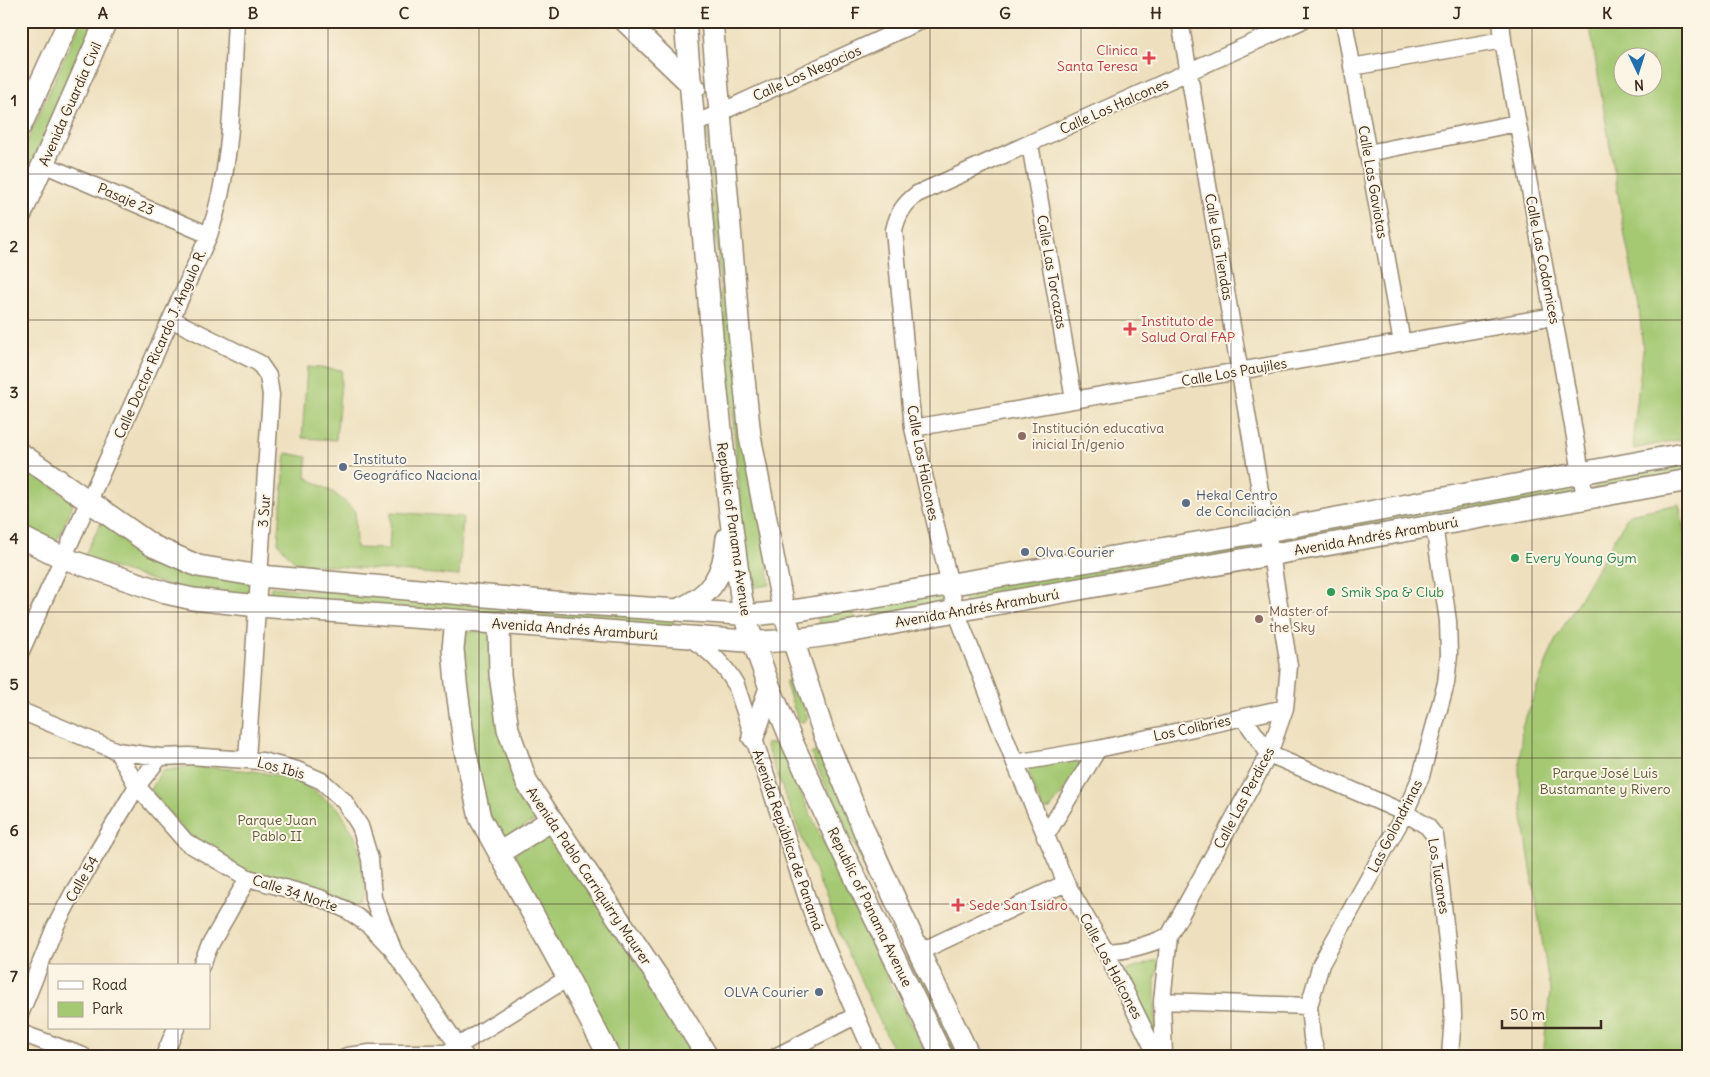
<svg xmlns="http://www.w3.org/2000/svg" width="1710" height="1077" font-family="Delius,sans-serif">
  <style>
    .green { fill: #a5c973; stroke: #707a48; fill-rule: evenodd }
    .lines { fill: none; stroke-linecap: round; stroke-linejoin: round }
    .minor-casing { stroke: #94856e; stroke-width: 19 }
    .major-casing { stroke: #94856e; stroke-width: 24 }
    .minor { stroke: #fff; stroke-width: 16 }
    .major { stroke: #fff; stroke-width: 21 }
    .grid { fill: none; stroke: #3b2a1e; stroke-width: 1; stroke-opacity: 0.55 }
    .health-dot { fill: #e0444e; stroke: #fcf5e5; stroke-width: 2 }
    .education-dot { fill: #8d6e63; stroke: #fcf5e5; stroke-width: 2 }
    .service-dot { fill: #5c6f8a; stroke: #fcf5e5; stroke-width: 2 }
    .leisure-dot { fill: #2e9e5b; stroke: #fcf5e5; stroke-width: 2 }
    .labels { text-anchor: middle; stroke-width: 4; stroke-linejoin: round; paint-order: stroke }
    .health-label { font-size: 14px; fill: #be3a42; stroke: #fcf5e5; text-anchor: start }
    .street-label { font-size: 14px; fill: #3b2a1e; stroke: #fcf5e5 }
    .education-label { font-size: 14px; fill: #785e54; stroke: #fcf5e5; text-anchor: start }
    .service-label { font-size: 14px; fill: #4e5e75; stroke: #fcf5e5; text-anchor: start }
    .leisure-label { font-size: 14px; fill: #27864d; stroke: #fcf5e5; text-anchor: start }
    .park-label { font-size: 14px; fill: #5b5a38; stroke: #fcf5e5 }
    .neatline { fill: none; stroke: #3b2a1e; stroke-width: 2 }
    .grid-label { font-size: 16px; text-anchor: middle; font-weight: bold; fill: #3b2a1e }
  </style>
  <rect width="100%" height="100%" fill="#fcf5e5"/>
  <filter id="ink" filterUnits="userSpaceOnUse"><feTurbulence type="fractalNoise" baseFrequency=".02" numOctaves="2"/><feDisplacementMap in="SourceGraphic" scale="10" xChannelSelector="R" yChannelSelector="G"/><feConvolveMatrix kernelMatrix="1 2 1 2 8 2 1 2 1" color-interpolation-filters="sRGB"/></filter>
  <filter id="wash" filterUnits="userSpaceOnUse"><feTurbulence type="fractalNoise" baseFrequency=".0096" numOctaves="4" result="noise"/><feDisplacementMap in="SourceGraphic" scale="20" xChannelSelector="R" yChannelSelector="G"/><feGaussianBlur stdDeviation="1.12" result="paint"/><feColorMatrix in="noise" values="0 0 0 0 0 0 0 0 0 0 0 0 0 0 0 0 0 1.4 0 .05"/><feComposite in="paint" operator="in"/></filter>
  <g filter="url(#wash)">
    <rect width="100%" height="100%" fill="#eee0be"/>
    <path class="green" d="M81,21H100L21,196V155Z
      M1589,21H1689V380L1682,411L1684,439L1633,449L1636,410L1643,350L1639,307L1625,236ZM1622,58H1652V88H1622Z
      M705,124H714L770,585L749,588Z
      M307,367L342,370L336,440L302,438Z
      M286,453L307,457L306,477L334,493L355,510L356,548L389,549L391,512L463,517L459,576L296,563L278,543Z
      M1689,458V476L1595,493L1592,476Z
      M21,464L74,502L54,548L21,530Z
      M1572,479L1574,498L1290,549L1289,533Z
      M1679,504L1689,555V1056H1543L1550,991L1523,818L1519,772L1522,727L1554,643L1629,514Z
      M103,519L253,581L252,597L192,593L83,558Z
      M1254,538L1256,552L965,605L964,588Z
      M271,587L674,618V623L671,630L276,597L270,593Z
      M941,591L944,609L876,620L873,602Z
      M852,607L854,620L819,625L817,613Z
      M463,631L490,632L540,818L506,837L498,835L476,781L464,681Z
      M789,680L796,684L807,716V719L803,722L799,721L797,717L786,685V681Z
      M778,743L866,935L927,1056H896L842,940L765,744Z
      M820,750L963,1056H954L811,754Z
      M1083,753L1085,763L1050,809L1043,810L1025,767Z
      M192,766L254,771L298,780L339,809L357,840L368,890L363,905L348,906L242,872L188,835L151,790L161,771Z
      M550,833L587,886L697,1056H617L513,857L524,845Z
      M1161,959L1155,978V1014L1158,1037L1151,1036L1126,984L1125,971Z"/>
  </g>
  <g filter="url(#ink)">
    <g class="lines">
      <g class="minor-casing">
        <path id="minor" d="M1344,21L1402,343
          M1501,21L1503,40C1529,193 1561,345 1585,498
          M1352,67L1503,40
          M695,124L920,21
          M1030,144L1074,400
          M1368,153L1517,123
          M43,164L209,235
          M171,319L259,363L268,376L271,395L247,760
          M913,428L1554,316
          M689,638C710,650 724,664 736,685L815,922L874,1056
          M21,651L209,235C233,166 232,93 236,21
          M21,711L117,751L160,757L189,756L262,761L297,770L322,781L344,801L360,826L370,859L373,898L394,952L465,1056
          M1243,717L1269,754L1405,813L1427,826L1435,836L1437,850L1452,988L1453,1016L1450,1056
          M117,751L137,786L186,842L248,878L320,898L347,910L370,926L388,945
          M1015,763L1098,749L1285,708
          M1045,837L1098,749
          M919,952L1066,883
          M1106,952C1129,951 1148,945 1169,936
          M201,966L210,945L248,878
          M1162,1001L1309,1006
          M21,1012L55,927L73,893L137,786L160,757
          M21,1033L83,1056
          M164,1056L176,1028
          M347,1056L370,1053H447
          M442,1056L568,978
          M777,1056L855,1016
          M1157,1056L1106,952L1066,883L1015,763L956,611L913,428L894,230C898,213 904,204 917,194L1301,21
          M1164,1056L1162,1001L1169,936L1269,754L1285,708L1289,666L1271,555L1180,21
          M1317,1056L1312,1038L1309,1006L1321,964L1405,813L1421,776L1446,683L1449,655L1448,621L1434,525"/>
      </g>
      <g class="major-casing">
        <path id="major" d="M625,21L695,88
          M685,21L716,383L730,513L741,596L747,624L770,688L793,744L839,844L942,1056
          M712,21L739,331L750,436L784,613L824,734L865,833L919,952L969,1056
          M21,125L69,21
          M21,214L106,21
          M21,454L153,546L198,566L260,576L554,602L754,615L799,610L1267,531L1689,453
          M21,537L63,558L166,593L193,599L258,606L760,642C826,639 892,623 956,611L1689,480
          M677,610C712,596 724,574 727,538
          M456,620L453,649L456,683L465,750L480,818L568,978L609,1056
          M499,623L500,675L508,729L527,783L667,991L707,1056
          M753,737L770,688
          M499,853L550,821"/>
      </g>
      <use href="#minor" class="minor"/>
      <use href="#major" class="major"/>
    </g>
  </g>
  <path class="grid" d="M178,21V966M328,21V1056M479,21V1056M629,21V1056M780,21V1056M930,21V1056M1081,21V1056M1231,21V1056M1382,21V1056M1532,21V1056M21,174H1689M21,320H1689M21,466H1689M21,612H1689M21,758H1689M21,904H1689M178,1028V1056"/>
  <g class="health-dot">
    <path d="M1146.5 50.5h5v5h5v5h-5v5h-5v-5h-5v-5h5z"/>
    <path d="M1127.5 321.5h5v5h5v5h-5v5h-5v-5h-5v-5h5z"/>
    <path d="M955.5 897.5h5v5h5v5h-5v5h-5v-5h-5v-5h5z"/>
  </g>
  <g class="education-dot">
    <circle cx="1022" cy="436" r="5"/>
    <circle cx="1259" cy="619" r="5"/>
  </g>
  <g class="service-dot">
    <circle cx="343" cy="467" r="5"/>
    <circle cx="1186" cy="503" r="5"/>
    <circle cx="1025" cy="552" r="5"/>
    <circle cx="819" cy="992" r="5"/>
  </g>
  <g class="leisure-dot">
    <circle cx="1515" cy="558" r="5"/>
    <circle cx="1331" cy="592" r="5"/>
  </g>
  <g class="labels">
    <g class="health-label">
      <text x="1138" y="55" text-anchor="end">Clinica<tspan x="1138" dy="16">Santa Teresa</tspan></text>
      <text x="1141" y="326">Instituto de<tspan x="1141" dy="16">Salud Oral FAP</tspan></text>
      <text x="969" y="910">Sede San Isidro</text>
    </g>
    <g class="street-label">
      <text transform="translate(807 73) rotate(-24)" y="5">Calle Los Negocios</text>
      <text transform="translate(70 104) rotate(-66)" y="5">Avenida Guardia Civil</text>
      <text transform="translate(1114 106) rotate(-24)" y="5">Calle Los Halcones</text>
      <text transform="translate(1373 182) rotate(80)" y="5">Calle Las Gaviotas</text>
      <text transform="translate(126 199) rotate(23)" y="5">Pasaje 23</text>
      <text transform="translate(1219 247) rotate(80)" y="5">Calle Las Tiendas</text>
      <text transform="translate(1543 260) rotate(79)" y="5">Calle Las Codornices</text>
      <text transform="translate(1052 272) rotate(80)" y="5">Calle Las Torcazas</text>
      <text transform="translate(160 344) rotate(-66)" y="5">Calle Doctor Ricardo J. Angulo R.</text>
      <text transform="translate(1234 372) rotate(-10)" y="5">Calle Los Paujiles</text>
      <text transform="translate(923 463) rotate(79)" y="5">Calle Los Halcones</text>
      <text transform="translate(264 511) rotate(-86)" y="5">3 Sur</text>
      <text transform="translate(734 529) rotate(82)" y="5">Republic of Panama Avenue</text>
      <text transform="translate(1376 536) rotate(-10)" y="5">Avenida Andrés Aramburú</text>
      <text transform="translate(977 608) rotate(-10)" y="5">Avenida Andrés Aramburú</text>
      <text transform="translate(575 629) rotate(4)" y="5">Avenida Andrés Aramburú</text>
      <text transform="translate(1192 728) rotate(-12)" y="5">Los Colibríes</text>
      <text transform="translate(281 768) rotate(15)" y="5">Los Ibis</text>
      <text transform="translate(1244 798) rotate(-62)" y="5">Calle Las Perdices</text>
      <text transform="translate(1395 826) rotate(-63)" y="5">Las Golondrinas</text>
      <text transform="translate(788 840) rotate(71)" y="5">Avenida República de Panamá</text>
      <text transform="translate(589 876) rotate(56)" y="5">Avenida Pablo Carriquirry Maurer</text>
      <text transform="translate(1439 876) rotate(81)" y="5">Los Tucanes</text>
      <text transform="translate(82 879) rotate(-60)" y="5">Calle 54</text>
      <text transform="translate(295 893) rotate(18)" y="5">Calle 34 Norte</text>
      <text transform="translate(870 907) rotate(64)" y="5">Republic of Panama Avenue</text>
      <text transform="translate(1111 966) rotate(62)" y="5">Calle Los Halcones</text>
    </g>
    <g class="education-label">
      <text x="1032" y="433">Institución educativa<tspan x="1032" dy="16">inicial In/genio</tspan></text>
      <text x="1269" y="616">Master of<tspan x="1269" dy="16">the Sky</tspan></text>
    </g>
    <g class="service-label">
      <text x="353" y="464">Instituto<tspan x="353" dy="16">Geográfico Nacional</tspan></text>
      <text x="1196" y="500">Hekal Centro<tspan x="1196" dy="16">de Conciliación</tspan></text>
      <text x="1035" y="557">Olva Courier</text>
      <text x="809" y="997" text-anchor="end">OLVA Courier</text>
    </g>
    <g class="leisure-label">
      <text x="1525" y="563">Every Young Gym</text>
      <text x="1341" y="597">Smik Spa &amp; Club</text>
    </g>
    <g class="park-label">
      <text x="1605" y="778">Parque José Luis<tspan x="1605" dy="16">Bustamante y Rivero</tspan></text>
      <text x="277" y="825">Parque Juan<tspan x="277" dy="16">Pablo II</tspan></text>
    </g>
  </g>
  <rect width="1710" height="1077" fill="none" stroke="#fcf5e5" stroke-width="55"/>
  <rect x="48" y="964" width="162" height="65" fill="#fcf5e5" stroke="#afa495"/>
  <rect x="58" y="981" width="25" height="8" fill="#ffffff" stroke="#afa495"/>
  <text x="92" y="990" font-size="15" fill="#3b2a1e">Road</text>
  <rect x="58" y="1002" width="25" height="15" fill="#a5c973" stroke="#afa495"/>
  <text x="92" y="1014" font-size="15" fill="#3b2a1e">Park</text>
  <g transform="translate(1638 72) rotate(176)"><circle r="24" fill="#fcf5e5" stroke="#afa495"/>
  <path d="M0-4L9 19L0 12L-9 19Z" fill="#1f6fb2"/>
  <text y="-8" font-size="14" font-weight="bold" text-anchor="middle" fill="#3b2a1e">N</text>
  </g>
  <path d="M1502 1020v8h99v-8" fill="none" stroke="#3b2a1e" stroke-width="2.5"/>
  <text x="1510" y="1020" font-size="15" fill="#3b2a1e" stroke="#fcf5e5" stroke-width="4" paint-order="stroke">50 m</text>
  <rect x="28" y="28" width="1654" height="1022" class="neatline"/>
  <g class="grid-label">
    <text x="103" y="19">A</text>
    <text x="253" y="19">B</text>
    <text x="404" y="19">C</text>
    <text x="554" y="19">D</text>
    <text x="705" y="19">E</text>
    <text x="855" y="19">F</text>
    <text x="1005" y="19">G</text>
    <text x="1156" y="19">H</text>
    <text x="1306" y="19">I</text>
    <text x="1457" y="19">J</text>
    <text x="1607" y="19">K</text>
    <text x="14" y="106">1</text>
    <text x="14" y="252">2</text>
    <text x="14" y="398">3</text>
    <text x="14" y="544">4</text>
    <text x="14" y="690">5</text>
    <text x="14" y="836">6</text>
    <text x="14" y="982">7</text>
  </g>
</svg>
